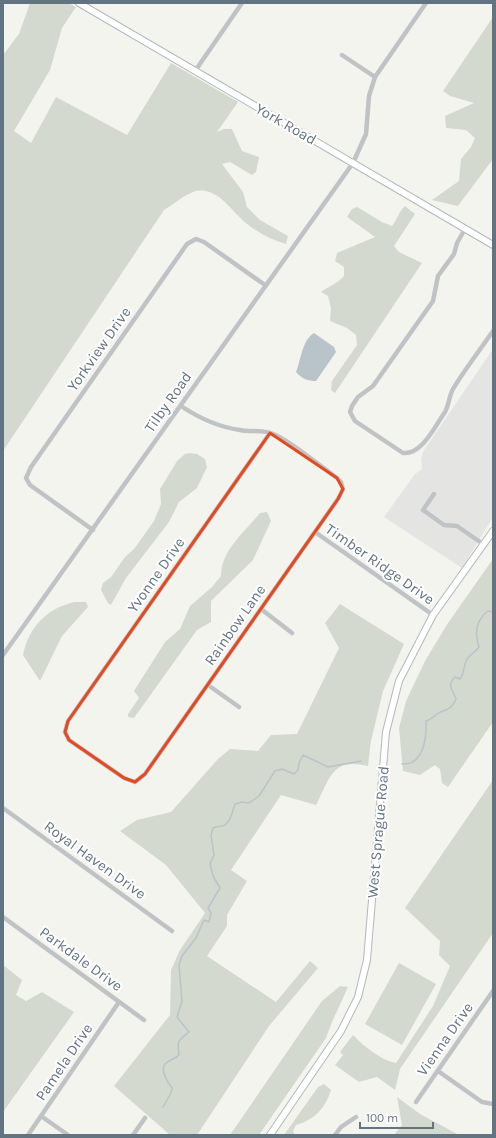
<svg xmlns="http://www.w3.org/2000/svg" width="496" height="1138" font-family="Karla,sans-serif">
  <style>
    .built { fill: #e4e5e3 }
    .green { fill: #d3d9cf }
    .water { fill: #b8c4ca }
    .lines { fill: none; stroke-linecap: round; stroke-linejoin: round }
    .stream { stroke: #b8c4ca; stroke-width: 1.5 }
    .secondary-casing { stroke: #b1b7bb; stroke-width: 8 }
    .street { stroke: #bfc3c6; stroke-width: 4.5 }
    .secondary { stroke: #fff; stroke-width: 6 }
    .marked { fill: none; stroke: #e44a20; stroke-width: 3; stroke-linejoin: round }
    .labels { text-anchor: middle; stroke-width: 4; stroke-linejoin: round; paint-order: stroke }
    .street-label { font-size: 15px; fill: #627481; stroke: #fff }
  </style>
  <rect width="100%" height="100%" fill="#f4f4ef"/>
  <path class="built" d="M493,349V517L462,568L384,517L415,474L422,469L421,459L424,450Z"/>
  <path class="green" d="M30,3H68L76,7L62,28L50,70L14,131L31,143L56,97L127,135L171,63L238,102L217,132L224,129H232L242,151L259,157L256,172L252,175L230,162L222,164L243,192L247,207L260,220L288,236L286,244C271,240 258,233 246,223C231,211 218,187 196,191C185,194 174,204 164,210L3,451V55L19,34Z
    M493,17V159L458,206L432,200L459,181L461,159L471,147L475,138L466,130L446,128L445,116L474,103L450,96L443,91Z
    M405,206L415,214L394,246L399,252L422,263L335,393L331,390L332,381L357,345L356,335L347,328L330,321L331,308L328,296L321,292C329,286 337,284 344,276V267L335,261L337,253L375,237L347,217L352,209L357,207L382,222L392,226C397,220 399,211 405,206Z
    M190,453L197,454L205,459L207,467L197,488L179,502L169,522L126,578L111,605L108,603L101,590L103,583L111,577L125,557L134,549L154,521L161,504L160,489L177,461L185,454Z
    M267,512L271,521L253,560L211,601V622L197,630L134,718L128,717V714L139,698L134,691L165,642L180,629L190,606L212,587L221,576C221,550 245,532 260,513Z
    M493,559V722L448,787L442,783L440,769L435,765L420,775L403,771L399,728L406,701L425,661L448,623Z
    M74,602H86L88,607L62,636L40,681L23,655C29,627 46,609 74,602Z
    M340,604L404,644L383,691L371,741L368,766C332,757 330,778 316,805L281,795L231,870L247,881L227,915V926L207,956L276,1002L310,961L318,968L269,1026L197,1135H170L114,1086L170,1015L171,970L180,950L205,913L166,865L120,831L137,820L171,812L218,759L230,749L258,751L271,735L297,734L339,648L325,623Z
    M493,780V933L400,1069L395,1090L377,1077L359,1082L335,1065L343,1055L340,1052L353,1035C365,1047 379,1059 396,1063L433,1006L450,966L439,955L440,941L405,908Z
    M399,963L436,984L402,1045L365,1024Z
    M3,965L22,980L16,995L26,1001L42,992L74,1012L3,1112Z
    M340,986L348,987L332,1022L326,1038L259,1135H230L322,1001Z
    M324,1084L331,1090C326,1107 315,1120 296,1125L293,1131L295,1135H284L318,1087Z
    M397,1097L420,1114L459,1135H394L402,1125Z"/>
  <path class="water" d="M314,333L334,347L336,352L316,381C308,381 302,379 296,372C301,360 302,340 314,333Z"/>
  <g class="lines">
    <path class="stream" d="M402,764C423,766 427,738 426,721C431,720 433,717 437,714C445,709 451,711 456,699C453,689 446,687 455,677L460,679C465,673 463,666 467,659C470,655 475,652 479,647C474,632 476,620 488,611L493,612
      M163,1107L171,1093L172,1088C168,1083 160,1070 165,1064C169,1060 175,1059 179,1055C177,1040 178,1041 189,1032L177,1017L182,1001L179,965L182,956L196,938L204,920L209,922L211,913L208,908L220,888L213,876L210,864L214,855L211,835L213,828C217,826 223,827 226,824C232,819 232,811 235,804L242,802L249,803L259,796L275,771L282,769L294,774L298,770L299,763L303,755L328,767L361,761"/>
    <g class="secondary-casing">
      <path id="secondary" d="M79,3L493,245
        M270,1135L341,1031L358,997L367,960L386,732L399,681L433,615L493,531"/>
    </g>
    <path class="street" d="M342,55L375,77
      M195,71L242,3
      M465,229L457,243L454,254L438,276L433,301L373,386L358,397L352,406L350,412L355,421L403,453C422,455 435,426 445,412C449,405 449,396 453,389C465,369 480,350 493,331
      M181,406C199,418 218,427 240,430C249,432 261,430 270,433C287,438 320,466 337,478L341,482L343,489L338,499L145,774L135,782L124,778L69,740L65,732L68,721L270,433
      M434,494L423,510L444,525L457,526L483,544
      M93,530L30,485L26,478L31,467L187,244L196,239L204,242L265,285
      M315,532L433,615
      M261,609L292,633
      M3,655L353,163L366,134L369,96L375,77L426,3
      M208,685L239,707
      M3,808L172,931
      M3,917L144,1020
      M438,1071L482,1102L493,1104
      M416,1102L493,991
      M41,1116L68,1135
      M28,1135L119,1002
      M133,1135L145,1118
      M335,1135L341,1127L356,1117"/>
    <use href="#secondary" class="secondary"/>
  </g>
  <path class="marked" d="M270,433L337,478L343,489L338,499L145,774L135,782L124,778L69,740L65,732L68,721Z"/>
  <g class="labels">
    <g class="street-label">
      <text transform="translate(286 124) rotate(30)" y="5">York Road</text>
      <text transform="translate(99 349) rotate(-55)" y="5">Yorkview Drive</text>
      <text transform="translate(168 402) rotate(-55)" y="5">Tilby Road</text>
      <text transform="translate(380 564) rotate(35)" y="5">Timber Ridge Drive</text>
      <text transform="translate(156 575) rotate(-55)" y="5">Yvonne Drive</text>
      <text transform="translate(235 625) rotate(-55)" y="5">Rainbow Lane</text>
      <text transform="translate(378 832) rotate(-85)" y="5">West Sprague Road</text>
      <text transform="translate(95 860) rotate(36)" y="5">Royal Haven Drive</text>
      <text transform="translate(81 959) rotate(36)" y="5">Parkdale Drive</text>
      <text transform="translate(445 1039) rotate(-55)" y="5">Vienna Drive</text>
      <text transform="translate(64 1062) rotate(-56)" y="5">Pamela Drive</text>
    </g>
  </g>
  <rect width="496" height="1138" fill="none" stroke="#627481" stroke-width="8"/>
  <path d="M360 1122v6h73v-6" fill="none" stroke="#627481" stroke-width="2"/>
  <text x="366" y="1122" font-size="12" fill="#627481" stroke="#ffffff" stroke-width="3" paint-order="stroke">100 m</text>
</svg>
